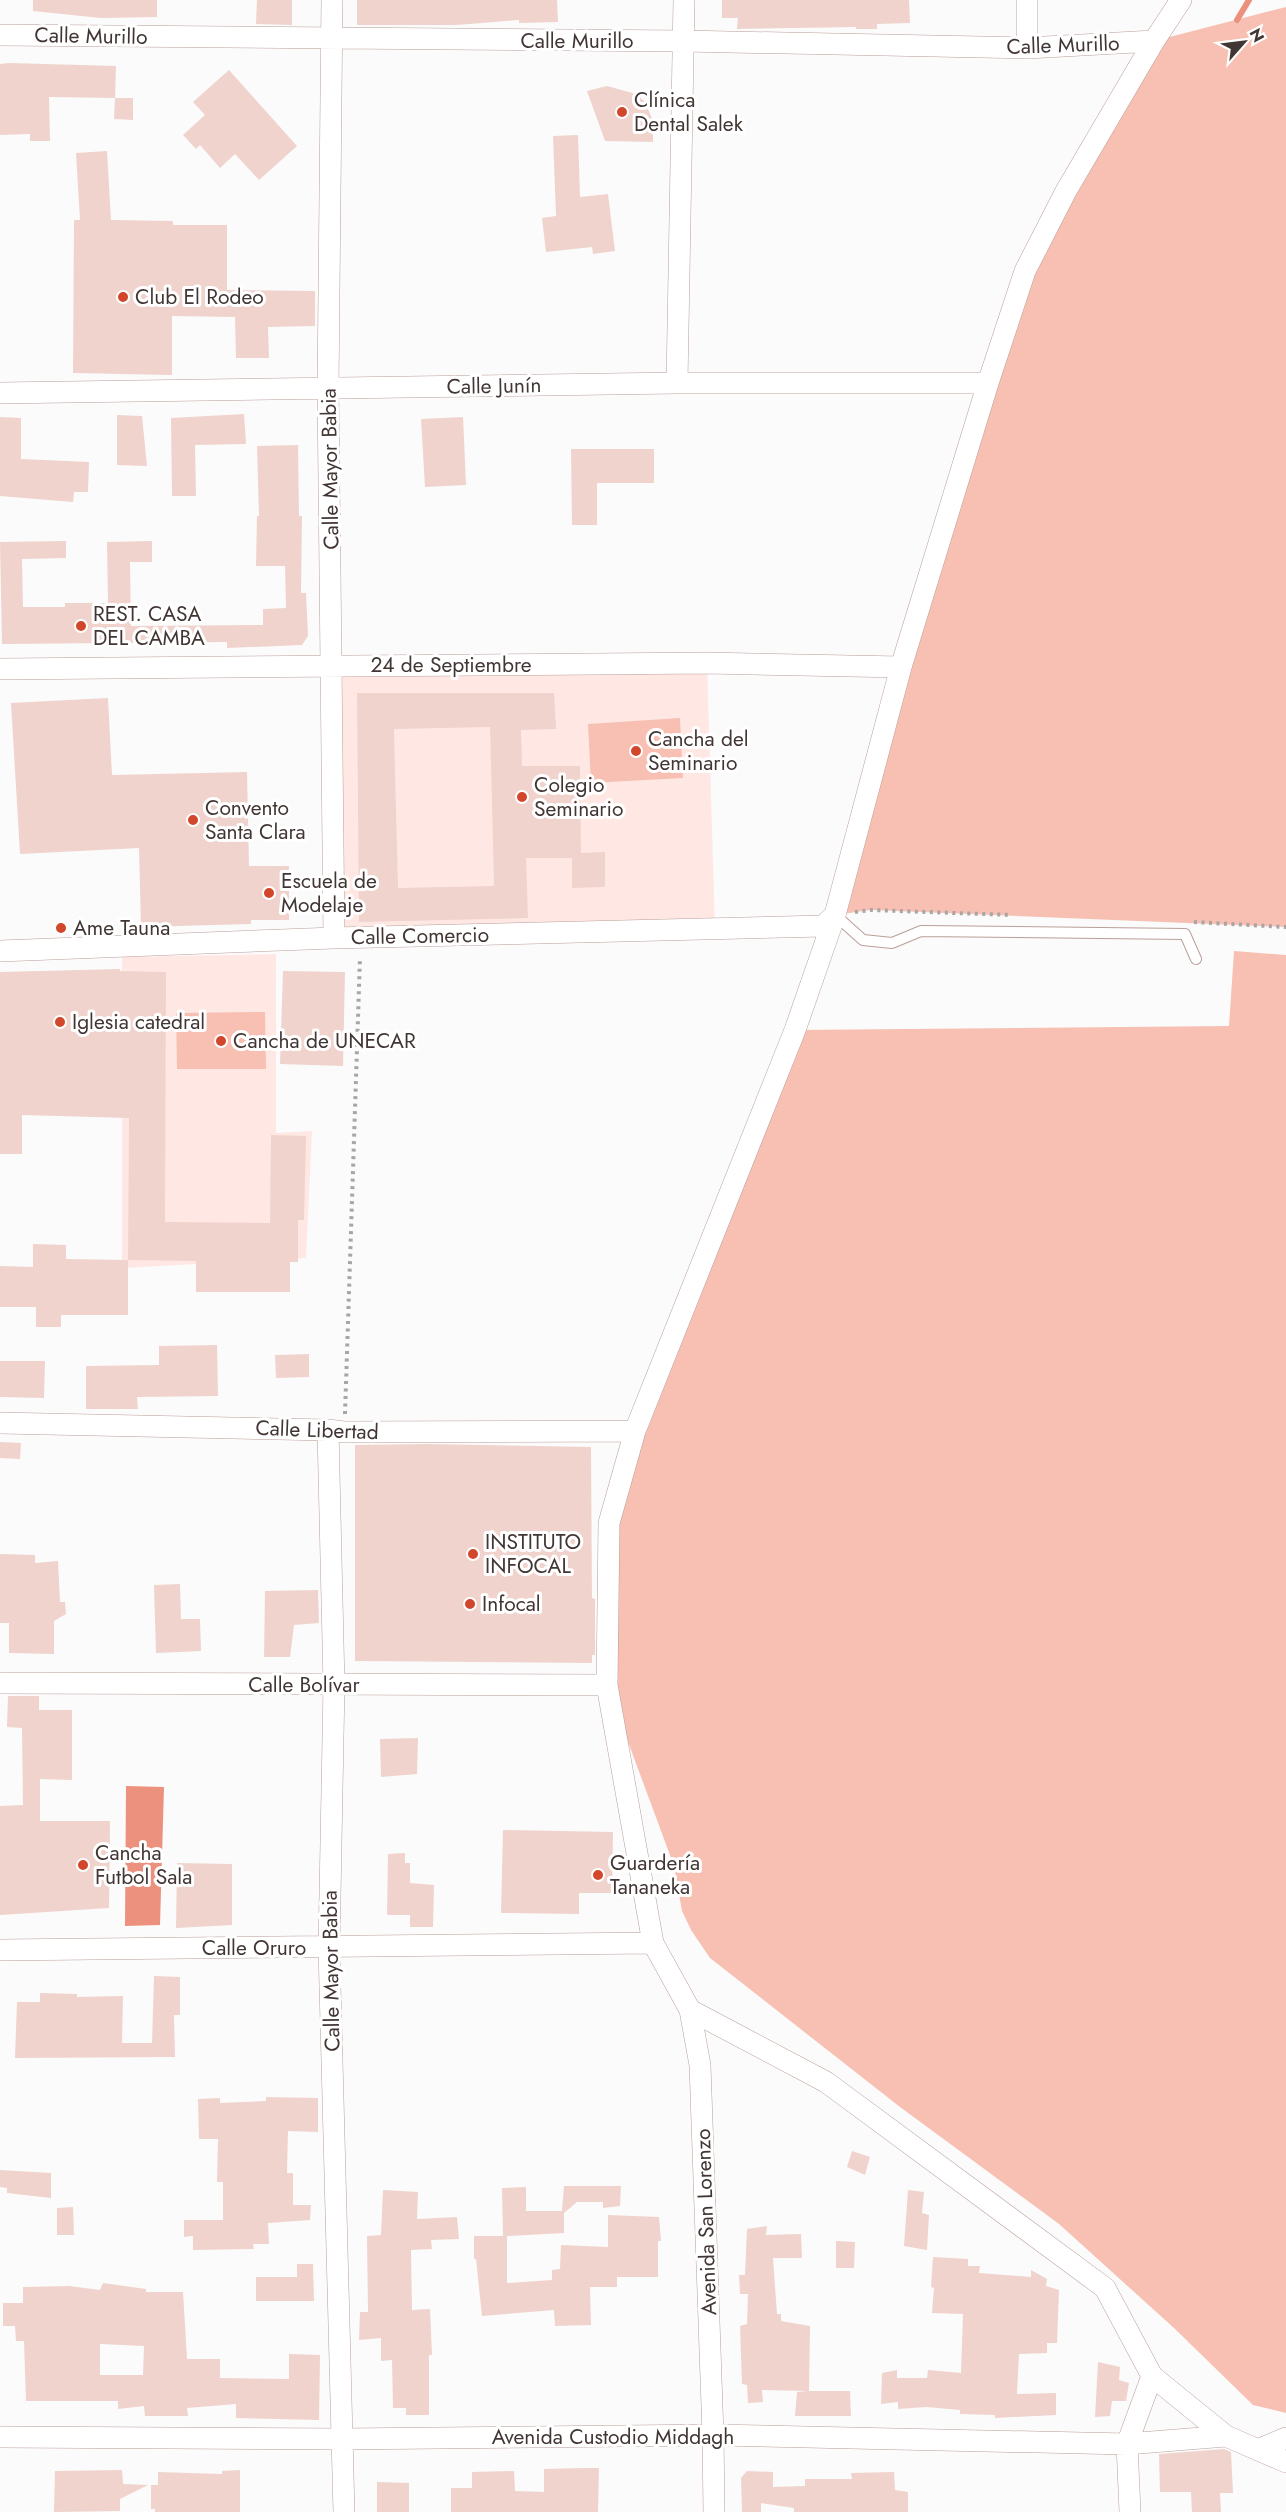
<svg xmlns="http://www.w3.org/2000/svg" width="1286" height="2512" font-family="Jost,sans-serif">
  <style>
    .built { fill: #ffe8e3 }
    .green { fill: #f8c0b3 }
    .water { fill: #ec917d }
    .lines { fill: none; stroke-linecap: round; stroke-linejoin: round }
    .stream { stroke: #ec917d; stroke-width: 6 }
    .building { fill: #f0d3cd; fill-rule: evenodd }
    .service-casing { stroke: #ba9f99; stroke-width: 12 }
    .minor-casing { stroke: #ba9f99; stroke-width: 22 }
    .path { stroke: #a9a5a4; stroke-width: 4; stroke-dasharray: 3 4.5; stroke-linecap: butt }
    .service { stroke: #fff; stroke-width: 10 }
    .minor { stroke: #fff; stroke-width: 21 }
    .poi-dot { fill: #d2472b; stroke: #fff; stroke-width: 2 }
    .labels { text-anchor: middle; stroke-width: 6; stroke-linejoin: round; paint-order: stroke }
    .street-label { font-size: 21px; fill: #413634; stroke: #fff }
    .poi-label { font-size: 21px; fill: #413634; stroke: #fff; text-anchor: start }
  </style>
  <rect width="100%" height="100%" fill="#fbfbfb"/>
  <path class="built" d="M707,663L715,928L334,938L332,666Z
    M276,954V1133L312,1131L306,1258L122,1268V957Z"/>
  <path class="green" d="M1286,7V927L871,910L835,915L1025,271L1154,41Z
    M680,718L683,778L591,783L588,724Z
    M1234,951L1286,955V2413L1253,2405L1174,2328L1059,2224L900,2107L710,1958L691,1930L682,1911L674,1866L607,1685L609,1523L795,1030L1229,1026Z
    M265,1012L266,1069H177L176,1013Z"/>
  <path class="water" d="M126,1786L164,1787L160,1925L125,1926Z"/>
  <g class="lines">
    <path class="stream" d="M1237,20L1249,0"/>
  </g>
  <path class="building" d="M33,0H157V17L101,18L33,11Z
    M257,0H292V25L256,24Z
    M357,0H557L558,22L519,23V20L456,25H357Z
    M722,0H909L910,23L877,24V29H856V27L737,29L738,18H722Z
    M9,63L116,66L115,98L49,97L50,141H30V134L0,135V64Z
    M229,70L297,146L259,180L235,154L220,168L200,145L196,149L183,135L205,115L193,102Z
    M607,86L636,94L645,102L653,121V142L605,141L587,91Z
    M115,98H133V120L114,119Z
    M578,135L580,197L608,194L615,251L593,254L592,247L546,252L542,218L556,216L553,136Z
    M107,151L111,220L173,221V225H227V290L315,291V326L268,327L269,358H236L235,317L172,316V375L73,373L74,220H80L76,153Z
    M244,414L246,444L195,445L196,496H172L171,418Z
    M117,415L142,416L147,466L117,465Z
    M0,417L21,418V459L89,462L88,492H74L73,502L0,496Z
    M463,417L466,485L425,487L421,419Z
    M298,445L299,516H302L301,593H306L308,636L302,645L227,648V642L2,644L0,542L66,541V558L22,559L23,607H65V603H108L107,542L152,541V562H130L131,626L263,625V609L286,608L285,566H256L257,516H259L257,446Z
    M571,449H654V483H597V525H572Z
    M357,693H554L556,729L521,730L522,766H580L581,853L605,852V887L572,888V858H526L528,918L359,922ZM490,727L494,886L398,888L394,729Z
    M108,698L112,775L247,772L249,866H289V920H251V924L141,927L139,848L20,854L11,703Z
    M120,969V971L166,972L165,1222L270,1223L271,1135L306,1136L304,1220H298V1262H290V1292H196V1261L128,1260L129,1118L22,1115V1154H0V972Z
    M283,971L345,972L343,1066L280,1064Z
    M33,1244L66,1245V1259L128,1260V1315H61V1327H36V1307H0V1266L33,1267Z
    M217,1345L218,1396L137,1397L138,1409H86V1366L159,1365V1346Z
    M309,1354V1377L276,1378L275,1355Z
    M0,1361H45L44,1398L0,1397Z
    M0,1442L21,1443L20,1459L0,1458Z
    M427,1444L591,1447L592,1598L595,1599V1655H592V1663L355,1661V1445Z
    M0,1554L35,1555V1563L58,1561L60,1602H65L66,1614L54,1621V1654L9,1653V1623H0Z
    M180,1584L181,1619H200L201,1651L156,1653L154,1585Z
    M318,1590L319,1623L294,1625L290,1657H264L265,1591Z
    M8,1696H39V1710H72V1780L40,1779V1821H110L109,1908L0,1915V1806L23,1805L22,1728L7,1727Z
    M418,1738L417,1774L381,1777L380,1739Z
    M503,1830L613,1832L612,1893H579V1914L501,1913Z
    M405,1853V1863H410V1883L434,1885L433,1927H410V1915H387L388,1854Z
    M177,1863L232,1864V1925L176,1928Z
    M154,1976L180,1977V2015H174L175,2057L15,2058L17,2002H40V1993L77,1994V1997L123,1996L122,2043H152Z
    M266,2097L318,2098V2132L288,2131L287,2173H293V2205H311L310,2220L268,2223L269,2244H253L254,2249L193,2250V2236L184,2237V2220H223V2182H217L218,2139H199L198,2099L220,2098V2103L266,2101Z
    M852,2151L870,2157L865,2175L847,2167Z
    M0,2170L51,2173V2198L7,2193V2188L0,2187Z
    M564,2186H621L620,2206L603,2208V2202H577L564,2213V2233L507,2236V2283L552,2280V2270L560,2269L561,2245L608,2247V2215L659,2217L661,2241H658V2277H617V2287H590L591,2325L555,2326L554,2310L482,2316L476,2259H474V2236H503L502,2188L526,2187V2211H562Z
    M383,2190L418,2192L417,2219L457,2217L459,2239L431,2240L432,2249L411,2250L412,2310L430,2309L432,2355H429V2415H406V2408H393L392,2360L381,2361V2338L359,2340L360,2312H368L367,2236L381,2235Z
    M908,2190L924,2192L922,2213L929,2215L927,2250L904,2246Z
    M73,2207L74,2235H57V2208Z
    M767,2226L766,2235L801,2234L802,2258H773L777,2314H781V2321L810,2326L809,2391H850L851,2416H795L797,2392L808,2391L762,2390L763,2402L748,2403L747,2385L742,2384L740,2326L747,2324L748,2294H740L739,2275H745L747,2229Z
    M836,2241L855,2242L854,2268H836Z
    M933,2257L968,2259V2266H980L979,2273L1031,2277V2270L1047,2279L1046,2286L1059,2290L1057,2343H1047V2353L1019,2354L1017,2394L1056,2393V2415L995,2418V2415L960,2414V2410L926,2407L898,2409V2402L881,2404L882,2373L897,2370V2378H927L928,2370L961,2373L963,2314L932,2313L934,2288L931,2287Z
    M297,2264H313L314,2301H256V2277H297Z
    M103,2283L146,2289V2292H183L187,2359H220V2378L289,2379V2354L320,2355L319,2420L236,2418V2404L187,2408L188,2416H145L144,2406L118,2409V2401H26L24,2341H16L15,2326H3V2303H23V2287L69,2286L100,2290ZM100,2344L144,2346L143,2375H100Z
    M1098,2362L1120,2367L1119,2380L1129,2383L1126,2401H1112L1110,2416L1095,2417Z
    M1224,2449L1231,2452L1233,2493H1220L1221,2512H1192L1191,2492H1160L1159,2454Z
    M584,2468H599L598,2512H451V2488H472V2472L514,2471L515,2491L544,2492V2469Z
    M122,2470L123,2484L148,2485L120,2499V2511L54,2512L55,2471Z
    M240,2470V2512H155V2509H151V2485H158V2472L222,2474V2471Z
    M747,2471L773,2472V2487L805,2486V2479H852L851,2473L894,2472L895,2490L908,2492V2512H794V2508L761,2503V2512H742L741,2478Z
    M377,2482L409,2483V2512H377Z"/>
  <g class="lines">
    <g class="service-casing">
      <path id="service" d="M835,915L863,940L892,943L921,931L1185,934L1196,959"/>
    </g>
    <g class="minor-casing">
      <path id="minor" d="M332,0L328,389L334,938
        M1027,0V48
        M0,35L684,41L1027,48L1154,41
        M677,383L684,0
        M0,393L677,383H988
        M0,669L707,663L901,667
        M0,951L334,938L823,926L835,915
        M0,1423L328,1430L344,1432L635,1431
        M328,1430L334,1685L329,1948L344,2512
        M0,1683L607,1685
        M0,1950L653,1943
        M690,2010L826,2082L1105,2288L1152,2376L1226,2436L1286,2462
        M0,2437L343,2439L713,2435L1127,2444L1226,2436
        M1260,2449L1286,2438
        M714,2512L713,2435L700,2065L690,2010L653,1943L607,1685L609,1523L635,1431L795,1030L835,915L901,667L988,383L1025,271L1066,191L1154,41L1181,0
        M1130,2512L1127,2444L1152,2376"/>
    </g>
    <path class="path" d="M855,912L871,910L1012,915
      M1194,922L1286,927
      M345,1414L360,957"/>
    <use href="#service" class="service"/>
    <use href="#minor" class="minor"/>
  </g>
  <g class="poi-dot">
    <circle cx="622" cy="112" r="6"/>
    <circle cx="123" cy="297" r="6"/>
    <circle cx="81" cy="626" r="6"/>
    <circle cx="636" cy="751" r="6"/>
    <circle cx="522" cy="797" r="6"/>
    <circle cx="193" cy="820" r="6"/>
    <circle cx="269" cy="893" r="6"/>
    <circle cx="61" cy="928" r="6"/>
    <circle cx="60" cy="1022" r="6"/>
    <circle cx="221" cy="1041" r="6"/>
    <circle cx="473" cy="1554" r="6"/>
    <circle cx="470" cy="1604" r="6"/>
    <circle cx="83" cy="1865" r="6"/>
    <circle cx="598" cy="1875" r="6"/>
  </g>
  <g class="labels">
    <g class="street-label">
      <text transform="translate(91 36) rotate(1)" y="7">Calle Murillo</text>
      <text x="577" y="48">Calle Murillo</text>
      <text transform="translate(1063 45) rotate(-2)" y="7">Calle Murillo</text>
      <text transform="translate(494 386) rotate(-1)" y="7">Calle Junín</text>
      <text transform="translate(330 469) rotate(-91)" y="7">Calle Mayor Babia</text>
      <text x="451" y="672">24 de Septiembre</text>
      <text transform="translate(420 936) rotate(-1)" y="7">Calle Comercio</text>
      <text transform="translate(317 1430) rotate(2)" y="7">Calle Libertad</text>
      <text x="304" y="1692">Calle Bolívar</text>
      <text x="254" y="1955">Calle Oruro</text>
      <text transform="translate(331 1971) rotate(-91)" y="7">Calle Mayor Babia</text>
      <text transform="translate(706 2222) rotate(-92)" y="7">Avenida San Lorenzo</text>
      <text x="613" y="2444">Avenida Custodio Middagh</text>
    </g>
    <g class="poi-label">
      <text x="634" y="107">Clínica<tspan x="634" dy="24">Dental Salek</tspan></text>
      <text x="135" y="304">Club El Rodeo</text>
      <text x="93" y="621">REST. CASA<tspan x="93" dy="24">DEL CAMBA</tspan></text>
      <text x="648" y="746">Cancha del<tspan x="648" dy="24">Seminario</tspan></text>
      <text x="534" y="792">Colegio<tspan x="534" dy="24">Seminario</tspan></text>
      <text x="205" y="815">Convento<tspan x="205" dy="24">Santa Clara</tspan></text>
      <text x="281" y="888">Escuela de<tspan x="281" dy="24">Modelaje</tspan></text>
      <text x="73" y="935">Ame Tauna</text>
      <text x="72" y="1029">Iglesia catedral</text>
      <text x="233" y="1048">Cancha de UNECAR</text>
      <text x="485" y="1549">INSTITUTO<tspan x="485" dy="24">INFOCAL</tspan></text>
      <text x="482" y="1611">Infocal</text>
      <text x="95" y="1860">Cancha<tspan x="95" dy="24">Futbol Sala</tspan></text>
      <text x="610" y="1870">Guardería<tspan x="610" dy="24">Tananeka</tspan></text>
    </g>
  </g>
  <g transform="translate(1244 42) rotate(62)" stroke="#ffffff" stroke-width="4.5" paint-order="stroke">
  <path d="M0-4.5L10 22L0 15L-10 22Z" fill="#413634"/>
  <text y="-9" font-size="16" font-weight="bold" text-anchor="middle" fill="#413634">N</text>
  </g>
</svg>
